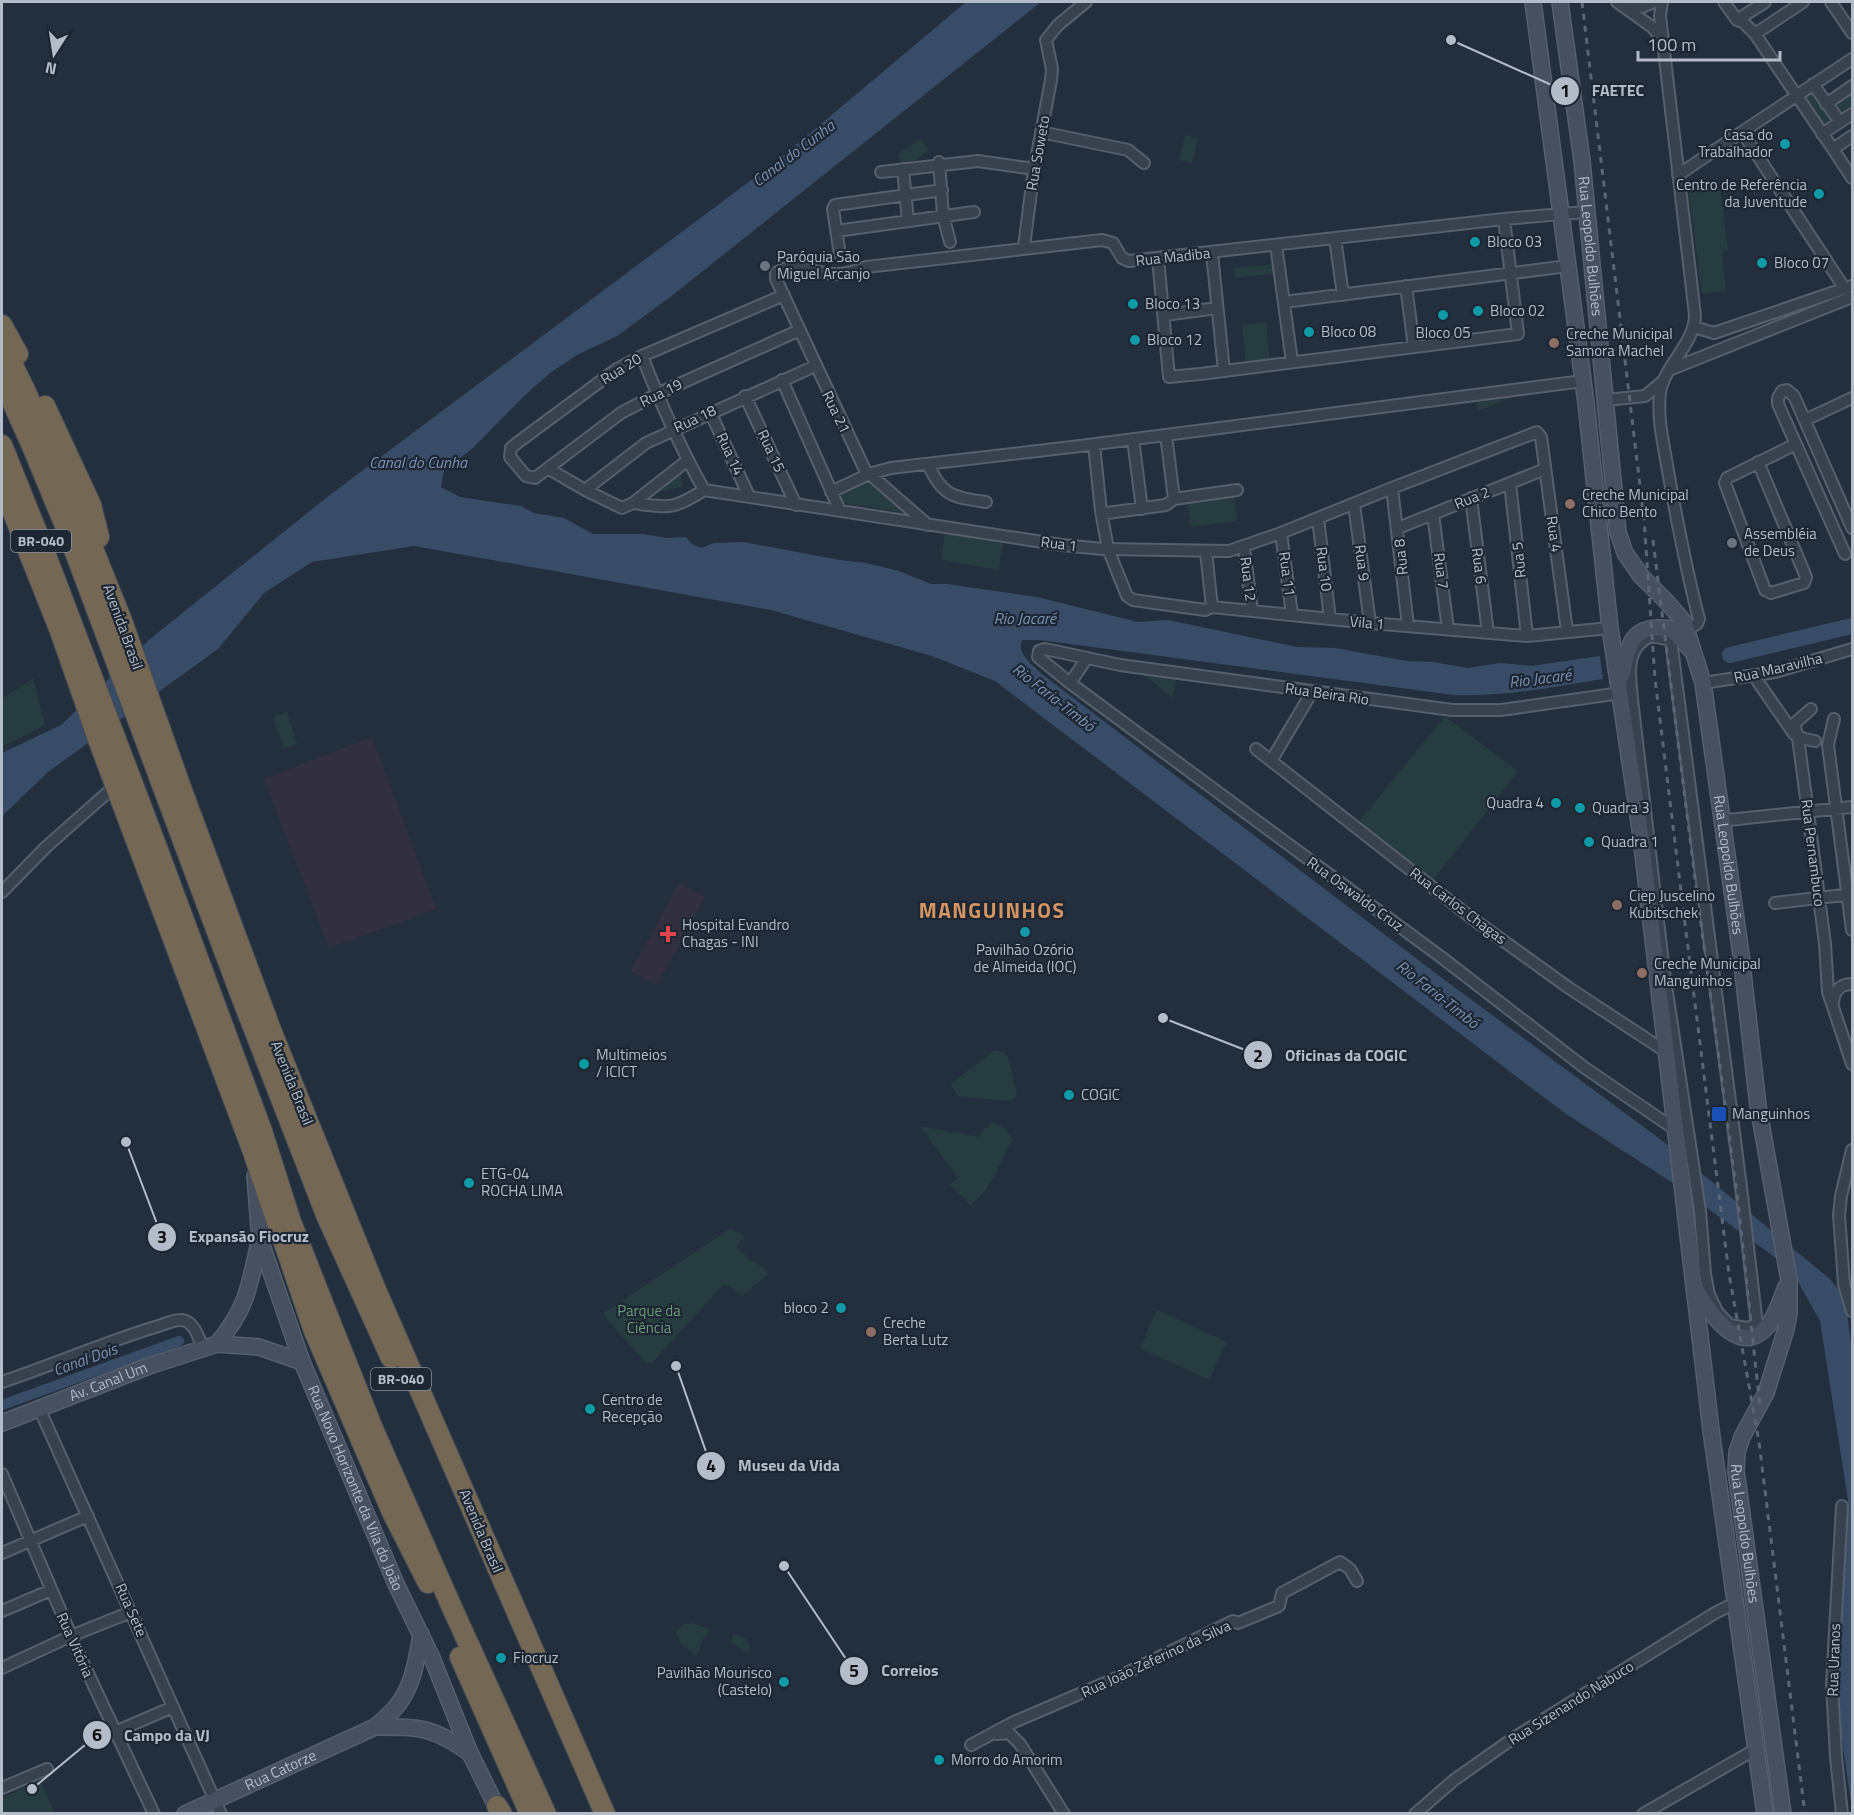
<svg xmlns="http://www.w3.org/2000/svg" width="1854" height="1815" font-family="'Titillium Web',sans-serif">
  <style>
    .medical { fill: #32303f }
    .green { fill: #263c3f }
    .water { fill: #394c67 }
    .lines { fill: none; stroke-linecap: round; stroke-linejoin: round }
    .canal { stroke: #394c67; stroke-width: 10 }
    .river { stroke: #394c67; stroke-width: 16 }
    .street-casing { stroke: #565f6c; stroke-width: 14 }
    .secondary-casing { stroke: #565f6c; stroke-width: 18 }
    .highway-casing { stroke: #434c59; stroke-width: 22 }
    .street { stroke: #38414e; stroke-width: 10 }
    .secondary { stroke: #465061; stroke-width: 15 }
    .highway { stroke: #746855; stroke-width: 20 }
    .rail { stroke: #5a6575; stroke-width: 3; stroke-dasharray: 6 6; stroke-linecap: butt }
    .culture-dot { fill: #0f9aa8; stroke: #1d2633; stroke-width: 2 }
    .worship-dot { fill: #6b7280; stroke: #1d2633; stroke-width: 2 }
    .education-dot { fill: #8d6e63; stroke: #1d2633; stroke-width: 2 }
    .health-dot { fill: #e0444e; stroke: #1d2633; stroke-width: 2 }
    .transit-dot { fill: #1a4fb4; stroke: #1d2633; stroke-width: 2 }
    .labels { text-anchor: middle; stroke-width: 4.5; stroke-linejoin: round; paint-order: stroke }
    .shield { fill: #1d2633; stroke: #878f9c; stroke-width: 1.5 }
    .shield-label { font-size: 14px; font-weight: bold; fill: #b4bcc9 }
    .poi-label { font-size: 15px; fill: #b4bcc9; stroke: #1d2633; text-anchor: start }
    .street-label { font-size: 15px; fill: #b4bcc9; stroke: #1d2633 }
    .park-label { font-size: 15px; fill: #6b9a76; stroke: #1d2633 }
    .water-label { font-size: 16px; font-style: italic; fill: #7c92b1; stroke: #1d2633 }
    .district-label { font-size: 21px; font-weight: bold; letter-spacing: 1.5px; fill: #d59563; stroke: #1d2633 }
    .leader { fill: none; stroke: #b4bcc9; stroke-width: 2 }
    .callout-dot { fill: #b4bcc9; stroke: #1d2633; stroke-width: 2 }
    .mark-label { font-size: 18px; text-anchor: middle; font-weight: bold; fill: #111 }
    .callout-label { font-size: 16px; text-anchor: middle; font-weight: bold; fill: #b4bcc9; stroke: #1d2633; stroke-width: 4.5; stroke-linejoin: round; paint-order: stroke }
  </style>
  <rect width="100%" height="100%" fill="#242f3e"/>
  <path class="medical" d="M372,737L436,909L329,948L264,779Z
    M679,883L705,897L657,985L631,971Z"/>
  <path class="green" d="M1813,89L1836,123L1825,130L1805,100V96Z
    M1852,90V111L1840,119L1831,105Z
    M1185,135L1198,138L1192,163L1179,160Z
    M920,139L929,150L906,167L897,155Z
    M1720,188L1728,250L1722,252L1726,291L1702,294L1689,193Z
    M1274,264L1277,273L1235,278L1234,268Z
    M1266,322L1270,363L1246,366L1242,325Z
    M1516,394L1514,397L1478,411L1476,401Z
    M681,472L683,487L651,493Z
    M868,482C875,484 897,502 906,508V511L904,513L844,503L839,500V495L842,492Z
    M1234,494L1237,521L1191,527L1187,501Z
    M945,533L1003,542L999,570L941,560Z
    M1140,672L1176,678L1173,698Z
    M33,678L45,725L2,747V699Z
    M287,712L297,744L284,748L273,717Z
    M1445,716L1518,771L1430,884L1355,826Z
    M995,1050L1004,1053L1008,1057L1017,1094L1014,1099L1007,1101L958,1096L950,1084Z
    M992,1122L1006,1129L1012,1140C1001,1162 991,1191 970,1205C965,1196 956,1193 950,1184L958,1178L920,1126L980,1137L985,1128L989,1127Z
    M730,1229L743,1235V1239L737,1245L738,1248L752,1262H756L766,1271L767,1275L743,1295L726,1285L721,1287L652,1363H646L604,1316V1313Z
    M1157,1310L1227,1342L1209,1380L1140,1348Z
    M692,1623L710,1630L701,1642L698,1655L696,1656L681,1644L676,1631L683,1625Z
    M733,1635C742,1634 752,1642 750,1652L742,1650L731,1642Z
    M720,1664C727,1663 733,1667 739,1671V1676C731,1679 721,1676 717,1669Z
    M40,1780L55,1813H2V1798Z"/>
  <path class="water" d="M966,2H1041L669,298L617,336L577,355L550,373L525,395L473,448L444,470L441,487L460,497L521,506L534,513L564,518L593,534H643L666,538L686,537L692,544L701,548L714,543L743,542L840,560L866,563L899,571L931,584H947L1037,597L1138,622L1168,620L1297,647L1335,648L1407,661L1433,662L1468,668L1500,663L1531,666L1600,656L1603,679C1553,687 1505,697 1454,695L1040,640H1022C1016,654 1034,666 1043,675L1442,978L1660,1139L1830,1279L1845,1298L1852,1351V1809L1836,1699L1848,1500L1820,1321L1791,1269L1670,1181L1566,1114L995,681L932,656L771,610L414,546L312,562L264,593L218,649L48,772L2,816V753L61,725L150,639L331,494L778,160Z"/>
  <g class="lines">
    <path class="canal" d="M2,1405L179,1341"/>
    <path class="river" d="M1730,655L1852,626"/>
    <g class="street-casing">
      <path id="street" d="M1617,2L1652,27L1663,40
        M1662,2L1660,16L1695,315C1695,344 1664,365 1660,393C1657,419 1664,446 1668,471C1677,521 1686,570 1699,619L1697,624L1688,629
        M1724,2L1737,20
        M1803,2L1755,34L1833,149L1852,136
        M1831,2L1852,33
        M1626,7H1642L1654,2
        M1755,34L1743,22L1737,20L1765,2
        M1813,84L1840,122
        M1826,104L1852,86
        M1041,132L1128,150L1144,163
        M1742,132L1852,59
        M1822,134L1852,114
        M1833,149L1852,178
        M939,162L943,215L950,242
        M903,169L908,221
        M881,172L978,161L1034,169
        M1678,175L1742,132L1845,289
        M836,231L974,212
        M1335,238L1343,295
        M1276,245L1292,362
        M1024,247L1033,176L1051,80L1052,69L1046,40L1058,25L1086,2
        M1212,253L1224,371
        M840,255L833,209L835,205L942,190
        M1158,258L1169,377L1200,374L1518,334L1504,219
        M1406,286L1414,347
        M784,295L642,356L617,369L517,443L511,448L510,457L526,476L535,478L621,413L657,394L800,330
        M1284,302L1568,266
        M1165,315L1217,308
        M1694,327L1714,333L1852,286
        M642,356C660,402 680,447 704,490L1062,545L1103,549L1229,551L1281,533L1392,488L1537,432L1541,437L1567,631
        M1669,370L1852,297
        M782,380L840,511
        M745,396L796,505
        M1606,400L1645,396L1662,382
        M710,412L749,496
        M1805,420L1852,398
        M1166,435L1174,499L1237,490
        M1133,439L1142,509
        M1094,445L1101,511L1108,549L1127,596L1133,600L1205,610L1212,607L1370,623L1527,636L1610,628
        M1758,462L1806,577L1804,583L1771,593L1765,590L1725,483L1727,478L1796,444
        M928,464C942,496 952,497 986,502
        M549,469L585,490L622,508L633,503L688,460
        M1510,483L1527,636
        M1392,488L1408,626
        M585,490L646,443L815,366
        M831,492L869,474L891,468L1080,446L1583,381
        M1471,498L1488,633
        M633,503C669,508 673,510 704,490
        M1354,504L1370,623
        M1101,511L1107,513L1166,505L1174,499
        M1433,514L1448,629
        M1318,518L1330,619
        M928,525L865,470L776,279V273C795,260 812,273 832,274C844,275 855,271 866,267L1102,240L1113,243L1122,258L1129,261L1504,219L1586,212
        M1398,528L1545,469
        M1281,533L1292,614
        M1244,547L1252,611
        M1206,552L1212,607
        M1845,554L1778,404V398L1782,391L1787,390L1794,396L1852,528
        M1651,636L1671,640L1742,1195L1757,1325L1747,1328L1730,1325L1718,1313L1709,1295L1705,1274L1700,1211L1664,972L1632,699C1630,675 1624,648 1651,636Z
        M1754,676L1794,734L1805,739L1815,741
        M1070,683L1087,658
        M1703,683L1775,672L1852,649
        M1621,693L1501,710H1452L1120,665L1045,649L1039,651L1038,657L1070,683L1441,957L1585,1068L1676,1130
        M1811,709L1794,724L1798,738L1808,812L1825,944L1828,992L1852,1064
        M1834,719L1828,745L1852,930
        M1256,749L1469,916L1569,988L1668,1053
        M1271,761L1312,692
        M1728,820L1852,807
        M2,892L46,847L116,785
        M1775,903L1852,894
        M1833,1003C1834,991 1840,984 1852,984
        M1852,1150L1841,1196L1839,1215L1844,1284L1852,1311
        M2,1382C53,1365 103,1343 155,1327C163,1325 174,1319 182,1320C195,1322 199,1339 203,1349
        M39,1408L221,1814
        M2,1474L79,1654L154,1814
        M1842,1506L1832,1685L1836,1757L1842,1814
        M2,1553L88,1516
        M2,1611L51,1590
        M2,1668L71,1636L131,1612
        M115,1732L173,1707
        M997,1734L1009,1733L1020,1744L1064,1814
        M971,1745L1014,1722L1112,1680L1233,1621L1238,1623L1279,1606L1282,1593L1340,1562L1350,1569L1357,1581
        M2,1788L47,1769
        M1415,1814L1454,1780L1515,1737L1715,1613L1735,1603
        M1643,1814L1756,1749"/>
    </g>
    <g class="secondary-casing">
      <g id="secondary">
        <path d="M1533,2L1586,403L1610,628L1640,829L1711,1430L1765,1814"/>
        <path id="s1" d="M1560,2L1582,161L1618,532L1625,553L1641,576L1667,602L1684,622L1703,683L1741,955L1758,1106L1789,1280V1313L1786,1329L1766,1393L1742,1437L1737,1452L1736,1471L1783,1814"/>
        <path d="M1622,675C1629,643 1632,623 1672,629L1690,649"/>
        <path id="s2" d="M255,1176L260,1240L302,1362L396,1584L432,1658L470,1753L500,1814"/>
        <path d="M1697,1291C1713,1318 1745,1364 1773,1318C1778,1309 1782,1297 1786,1287"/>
        <path d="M217,1344C247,1308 249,1287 259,1243"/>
        <path id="s3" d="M2,1423L149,1366L217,1344L259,1347L302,1362"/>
        <path d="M375,1727C420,1727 431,1726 470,1753"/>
        <path id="s4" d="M185,1814L375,1727C382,1721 390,1714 396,1707C413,1687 417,1659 421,1634"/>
      </g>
    </g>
    <g class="highway-casing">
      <path id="highway" d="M2,325L18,354
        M2,343L25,390L76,506L122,621L180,785L271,1030L376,1290L605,1814
        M2,379L32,446L66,528L241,996L327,1217L391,1358
        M45,406L91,505L99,537
        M2,445L39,537L156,845L262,1131L291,1222L326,1311L373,1429L454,1612L546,1814
        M2,485L60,631L99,742L252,1149L314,1331L392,1512L428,1583
        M460,1657L530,1814
        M497,1806L502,1814"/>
    </g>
    <use href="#street" class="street"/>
    <use href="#secondary" class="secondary"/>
    <use href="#highway" class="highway"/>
    <path class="rail" d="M1582,2L1644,519L1655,679L1685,924L1729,1274L1759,1442L1805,1814
      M1653,540L1695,879L1738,1202L1760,1407"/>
  </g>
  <g class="culture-dot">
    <circle cx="1785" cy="144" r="6"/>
    <circle cx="1819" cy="194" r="6"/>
    <circle cx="1475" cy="242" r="6"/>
    <circle cx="1762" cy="263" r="6"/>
    <circle cx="1133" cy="304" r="6"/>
    <circle cx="1478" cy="311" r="6"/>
    <circle cx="1443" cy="315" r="6"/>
    <circle cx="1309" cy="332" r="6"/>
    <circle cx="1135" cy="340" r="6"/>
    <circle cx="1556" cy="803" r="6"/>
    <circle cx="1580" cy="808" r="6"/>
    <circle cx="1589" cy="842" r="6"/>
    <circle cx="1025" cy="932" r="6"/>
    <circle cx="584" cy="1064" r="6"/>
    <circle cx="1069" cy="1095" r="6"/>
    <circle cx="469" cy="1183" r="6"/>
    <circle cx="841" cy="1308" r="6"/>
    <circle cx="590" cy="1409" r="6"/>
    <circle cx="501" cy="1658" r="6"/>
    <circle cx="784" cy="1682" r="6"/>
    <circle cx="939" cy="1760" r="6"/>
  </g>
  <g class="worship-dot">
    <circle cx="765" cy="266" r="6"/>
    <circle cx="1732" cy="543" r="6"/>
  </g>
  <g class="education-dot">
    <circle cx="1554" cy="343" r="6"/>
    <circle cx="1570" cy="504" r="6"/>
    <circle cx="1617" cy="905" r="6"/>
    <circle cx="1642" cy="973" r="6"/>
    <circle cx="871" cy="1332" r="6"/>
  </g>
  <path class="health-dot" d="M665 925h6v6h6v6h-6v6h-6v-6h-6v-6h6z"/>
  <rect class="transit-dot" x="1711" y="1106" width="16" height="16" rx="3"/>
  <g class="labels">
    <g class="shield">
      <rect x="11" y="530" width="60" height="22" rx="4.5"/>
      <rect x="371" y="1368" width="60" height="22" rx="4.5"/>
    </g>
    <g class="shield-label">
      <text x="41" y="546">BR-040</text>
      <text x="401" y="1384">BR-040</text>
    </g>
    <g class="poi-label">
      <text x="1773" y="140" text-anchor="end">Casa do<tspan x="1773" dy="17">Trabalhador</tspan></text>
      <text x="1807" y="190" text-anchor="end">Centro de Referência<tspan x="1807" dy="17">da Juventude</tspan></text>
      <text x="1487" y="247">Bloco 03</text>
      <text x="777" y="262">Paróquia São<tspan x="777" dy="17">Miguel Arcanjo</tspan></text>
      <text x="1774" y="268">Bloco 07</text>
      <text x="1145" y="309">Bloco 13</text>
      <text x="1490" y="316">Bloco 02</text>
      <text x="1321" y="337">Bloco 08</text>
      <text x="1443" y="338" text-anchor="middle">Bloco 05</text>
      <text x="1566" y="339">Creche Municipal<tspan x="1566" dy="17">Samora Machel</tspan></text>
      <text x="1147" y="345">Bloco 12</text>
      <text x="1582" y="500">Creche Municipal<tspan x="1582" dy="17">Chico Bento</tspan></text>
      <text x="1744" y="539">Assembléia<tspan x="1744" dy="17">de Deus</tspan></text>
      <text x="1544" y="808" text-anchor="end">Quadra 4</text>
      <text x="1592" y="813">Quadra 3</text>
      <text x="1601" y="847">Quadra 1</text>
      <text x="1629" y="901">Ciep Juscelino<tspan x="1629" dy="17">Kubitschek</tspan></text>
      <text x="682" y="930">Hospital Evandro<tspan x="682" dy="17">Chagas - INI</tspan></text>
      <text x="1025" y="955" text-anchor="middle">Pavilhão Ozório<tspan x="1025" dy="17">de Almeida (IOC)</tspan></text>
      <text x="1654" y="969">Creche Municipal<tspan x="1654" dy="17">Manguinhos</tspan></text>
      <text x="596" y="1060">Multimeios<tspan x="596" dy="17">/ ICICT</tspan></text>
      <text x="1081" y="1100">COGIC</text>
      <text x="1732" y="1119">Manguinhos</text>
      <text x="481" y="1179">ETG-04<tspan x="481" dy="17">ROCHA LIMA</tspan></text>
      <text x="829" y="1313" text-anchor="end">bloco 2</text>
      <text x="883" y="1328">Creche<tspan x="883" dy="17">Berta Lutz</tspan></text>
      <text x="602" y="1405">Centro de<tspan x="602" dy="17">Recepção</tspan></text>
      <text x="513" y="1663">Fiocruz</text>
      <text x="772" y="1678" text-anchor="end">Pavilhão Mourisco<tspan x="772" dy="17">(Castelo)</tspan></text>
      <text x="951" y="1765">Morro do Amorim</text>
    </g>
    <g class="street-label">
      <text transform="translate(1038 153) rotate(-80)" y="5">Rua Soweto</text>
      <text dy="5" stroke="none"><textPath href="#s1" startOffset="246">Rua Leopoldo Bulhões</textPath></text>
      <text transform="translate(1173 257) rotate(-6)" y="5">Rua Madiba</text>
      <text transform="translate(621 369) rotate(-32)" y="5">Rua 20</text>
      <text transform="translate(661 393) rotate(-26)" y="5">Rua 19</text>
      <text transform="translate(836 412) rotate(64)" y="5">Rua 21</text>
      <text transform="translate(695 419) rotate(-25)" y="5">Rua 18</text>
      <text transform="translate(771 451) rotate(65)" y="5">Rua 15</text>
      <text transform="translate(730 454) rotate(65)" y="5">Rua 14</text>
      <text transform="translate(1472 498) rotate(-22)" y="5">Rua 2</text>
      <text transform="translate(1554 534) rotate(82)" y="5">Rua 4</text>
      <text transform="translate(1059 544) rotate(7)" y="5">Rua 1</text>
      <text transform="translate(1401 557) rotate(-96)" y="5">Rua 8</text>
      <text transform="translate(1519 560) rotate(-96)" y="5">Rua 5</text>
      <text transform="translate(1362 563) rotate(83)" y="5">Rua 9</text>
      <text transform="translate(1479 566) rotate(83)" y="5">Rua 6</text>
      <text transform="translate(1324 569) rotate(83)" y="5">Rua 10</text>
      <text transform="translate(1441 571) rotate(83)" y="5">Rua 7</text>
      <text transform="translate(1287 574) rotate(82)" y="5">Rua 11</text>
      <text transform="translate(1248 579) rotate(83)" y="5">Rua 12</text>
      <text transform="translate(1367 623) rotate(5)" y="5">Vila 1</text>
      <text transform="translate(123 627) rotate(70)" y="5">Avenida Brasil</text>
      <text transform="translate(1778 668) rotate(-13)" y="5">Rua Maravilha</text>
      <text transform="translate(1327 694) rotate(8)" y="5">Rua Beira Rio</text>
      <text transform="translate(1813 853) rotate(83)" y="5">Rua Pernambuco</text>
      <text dy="5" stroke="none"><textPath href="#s1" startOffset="894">Rua Leopoldo Bulhões</textPath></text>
      <text transform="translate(1355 894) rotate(36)" y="5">Rua Oswaldo Cruz</text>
      <text transform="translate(1458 906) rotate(37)" y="5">Rua Carlos Chagas</text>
      <text transform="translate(292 1083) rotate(68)" y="5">Avenida Brasil</text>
      <text dy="5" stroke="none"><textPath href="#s3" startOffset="114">Av. Canal Um</textPath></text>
      <text dy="5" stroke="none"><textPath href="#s2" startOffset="330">Rua Novo Horizonte da Vila do João</textPath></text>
      <text transform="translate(481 1531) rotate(67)" y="5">Avenida Brasil</text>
      <text dy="5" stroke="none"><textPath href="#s1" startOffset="1578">Rua Leopoldo Bulhões</textPath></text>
      <text transform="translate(131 1610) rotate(66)" y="5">Rua Sete</text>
      <text transform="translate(75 1645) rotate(66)" y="5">Rua Vitória</text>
      <text transform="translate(1156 1659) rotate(-25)" y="5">Rua João Zeferino da Silva</text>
      <text transform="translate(1834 1660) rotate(-88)" y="5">Rua Uranos</text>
      <text transform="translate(1571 1703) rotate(-32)" y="5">Rua Sizenando Nabuco</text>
      <text dy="5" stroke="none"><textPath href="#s4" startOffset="105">Rua Catorze</textPath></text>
    </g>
    <g class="park-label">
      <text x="649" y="1316">Parque da<tspan x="649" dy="17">Ciência</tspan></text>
    </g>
    <g class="water-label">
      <text transform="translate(793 153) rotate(-37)" y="6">Canal do Cunha</text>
      <text x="418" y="468">Canal do Cunha</text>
      <text x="1025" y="624">Rio Jacaré</text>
      <text transform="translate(1540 678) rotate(-7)" y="6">Rio Jacaré</text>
      <text transform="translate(1054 697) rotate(38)" y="6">Rio Faria-Timbó</text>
      <text transform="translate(1438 994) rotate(38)" y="6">Rio Faria-Timbó</text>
      <text transform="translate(85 1359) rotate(-20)" y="6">Canal Dois</text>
    </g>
    <g class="district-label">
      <text x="992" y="918">MANGUINHOS</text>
    </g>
  </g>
  <path class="leader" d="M1451 40L1565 91M1163 1018L1258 1055M126 1142L162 1237M676 1366L711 1466M784 1566L854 1671M32 1789L97 1735"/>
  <g class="callout-dot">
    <circle cx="1451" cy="40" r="6"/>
    <circle cx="1163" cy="1018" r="6"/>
    <circle cx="126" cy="1142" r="6"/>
    <circle cx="676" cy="1366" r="6"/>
    <circle cx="784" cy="1566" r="6"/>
    <circle cx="32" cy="1789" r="6"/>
    <circle cx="1565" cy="91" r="15"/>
    <circle cx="1258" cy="1055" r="15"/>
    <circle cx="162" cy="1237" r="15"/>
    <circle cx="711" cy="1466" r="15"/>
    <circle cx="854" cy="1671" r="15"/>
    <circle cx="97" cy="1735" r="15"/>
  </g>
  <g class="mark-label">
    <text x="1565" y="97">1</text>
    <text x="1258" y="1062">2</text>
    <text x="162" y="1243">3</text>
    <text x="711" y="1472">4</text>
    <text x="854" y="1677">5</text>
    <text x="97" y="1741">6</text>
  </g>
  <g class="callout-label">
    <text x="1618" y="96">FAETEC</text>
    <text x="1346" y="1061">Oficinas da COGIC</text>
    <text x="249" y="1242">Expansão Fiocruz</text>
    <text x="789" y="1471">Museu da Vida</text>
    <text x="910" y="1676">Correios</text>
    <text x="167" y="1741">Campo da VJ</text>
  </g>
  <rect width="1854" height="1815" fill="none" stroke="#b4bcc9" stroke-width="6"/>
  <g transform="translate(54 54) rotate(192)" stroke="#1d2633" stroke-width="4.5" paint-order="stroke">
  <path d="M0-4.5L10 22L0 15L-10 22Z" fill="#b4bcc9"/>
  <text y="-9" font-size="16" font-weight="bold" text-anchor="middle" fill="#b4bcc9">N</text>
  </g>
  <path d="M1638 51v9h142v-9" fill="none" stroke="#b4bcc9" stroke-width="3"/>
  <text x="1647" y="51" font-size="18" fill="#b4bcc9" stroke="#1d2633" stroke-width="4.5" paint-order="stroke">100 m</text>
</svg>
